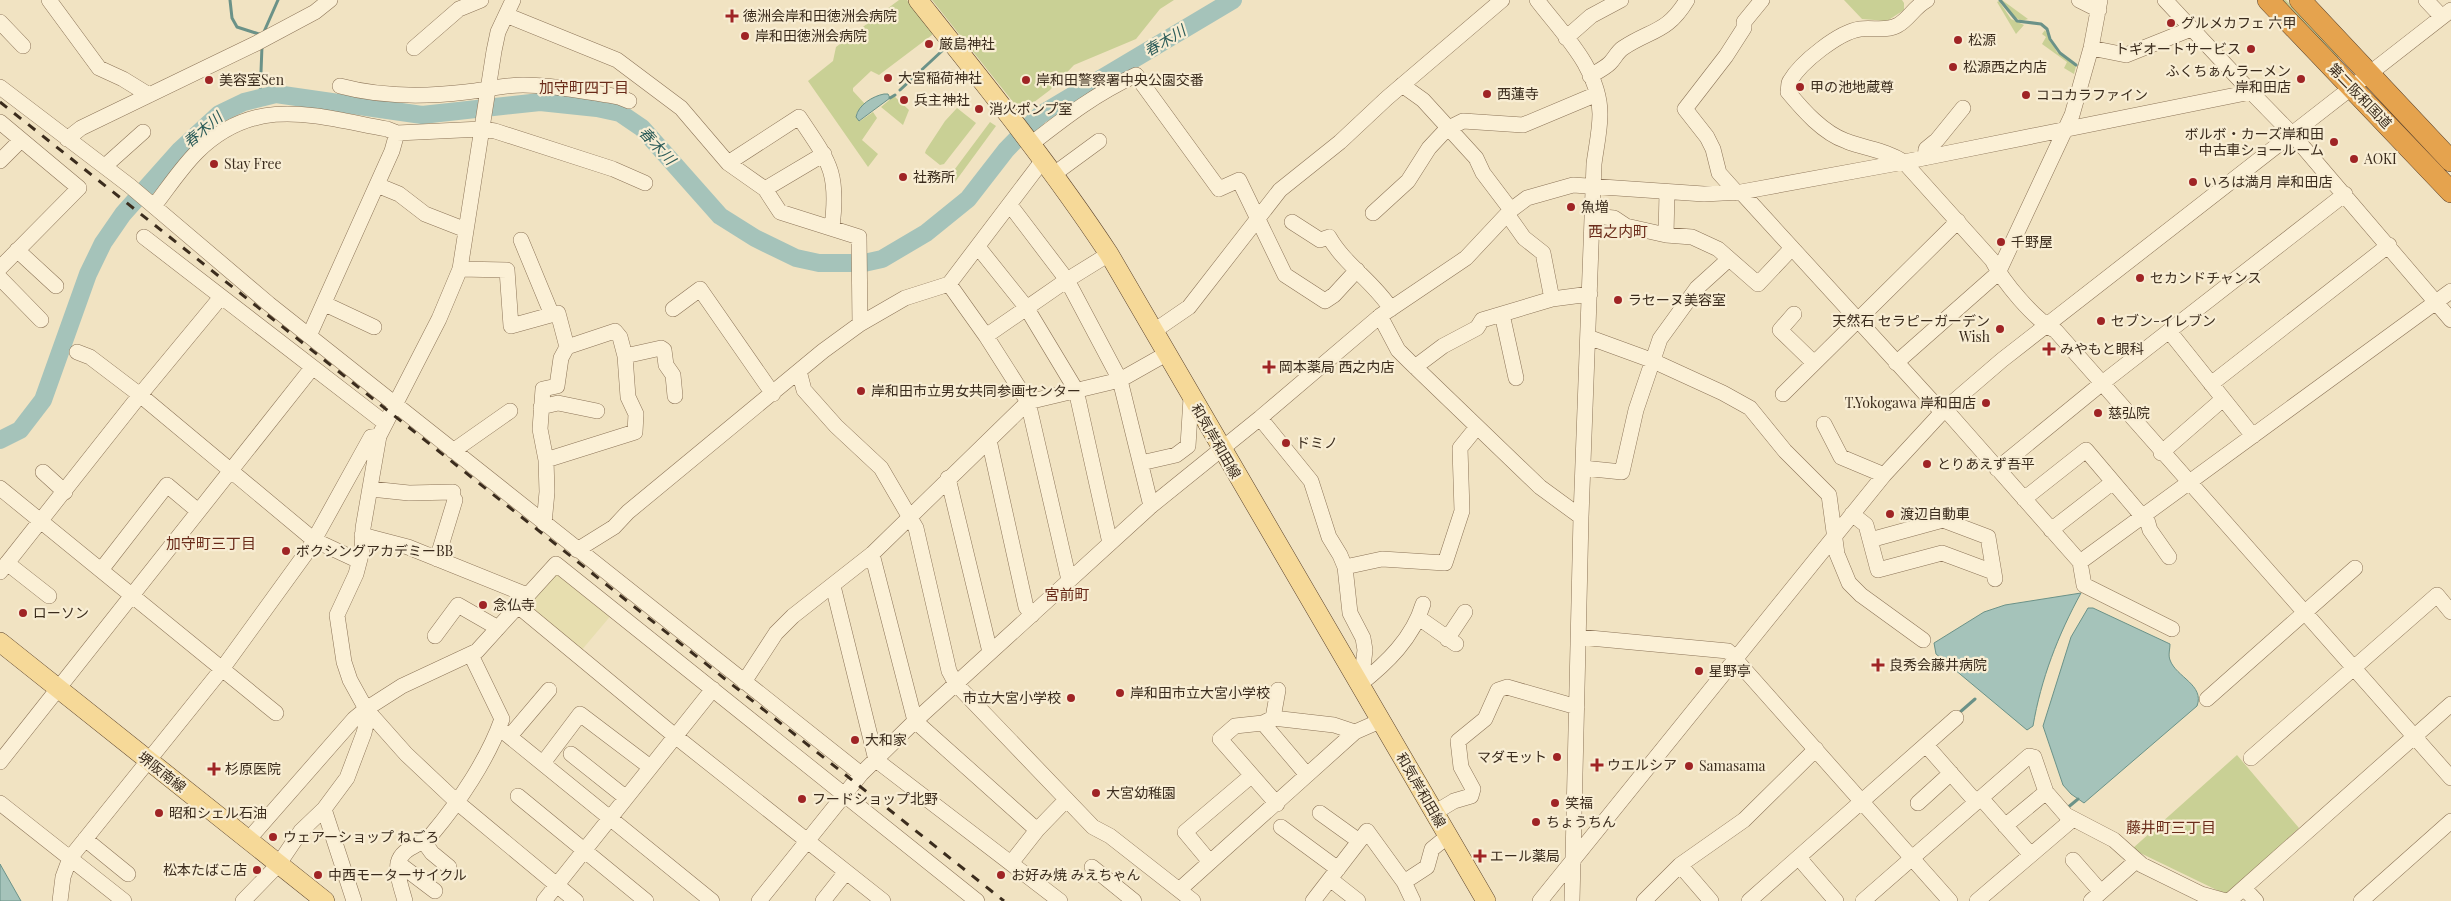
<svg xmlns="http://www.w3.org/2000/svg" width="2451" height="901" font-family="'Playfair Display','Noto Sans JP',serif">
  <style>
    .farmland { fill: #e7deaf }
    .green { fill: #c9d095 }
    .water { fill: #a5c3ba; stroke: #6b9288 }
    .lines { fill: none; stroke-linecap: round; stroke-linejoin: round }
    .stream { stroke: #6b9288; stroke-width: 3 }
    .river { stroke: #a5c3ba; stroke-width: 18 }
    .minor-casing { stroke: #8c7458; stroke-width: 16 }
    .major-casing { stroke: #5a422d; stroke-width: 20 }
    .highway-casing { stroke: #5a422d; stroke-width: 22 }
    .minor { stroke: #fbf0d6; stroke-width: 15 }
    .major { stroke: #f6d998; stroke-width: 19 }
    .highway { stroke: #e5a34e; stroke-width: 21 }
    .rail { stroke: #3b2c1d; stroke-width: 3; stroke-dasharray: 9 9; stroke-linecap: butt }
    .poi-dot { fill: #9f2425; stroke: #f8edd3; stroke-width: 2 }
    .labels { text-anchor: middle; stroke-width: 4.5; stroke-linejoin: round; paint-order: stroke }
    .poi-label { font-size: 14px; fill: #3b2c1d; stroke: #f8edd3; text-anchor: start }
    .street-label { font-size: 14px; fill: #3b2c1d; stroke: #f8edd3 }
    .water-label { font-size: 15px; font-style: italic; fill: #2c5c59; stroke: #f8edd3 }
    .neighbourhood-label { font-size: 15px; fill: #6a2b1a; stroke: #f8edd3 }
  </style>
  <rect width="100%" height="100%" fill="#f1e3c2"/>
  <path class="farmland" d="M556,568L613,613L580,652L523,603Z"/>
  <path class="green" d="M899,0H907L933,33L932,35L879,75L871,71L853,88V91L865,104L856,114L860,121L873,112L877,118L862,140L878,154L868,167L808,81L833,61L836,47Z
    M932,0H1174L1160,9L1136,39L1074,65L1050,90L1021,112Z
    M1844,0H1902L1904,3V10L1887,21L1862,19Z
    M2001,0H2002L2028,19L2022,21L2014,17Z
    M2281,0H2286L2339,57L2336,59Z
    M1999,1L2011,19L2024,25L2016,34L1997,2Z
    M2045,30L2057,52L2076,66L2074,74L2064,68L2067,62L2042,44L2046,37L2042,34Z
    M894,96L909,110L903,125L881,107Z
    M957,108L976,123L944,164L940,165L925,153L926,150L945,121Z
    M990,122L996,126L955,182L949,177Z
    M2237,755L2299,828L2227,895L2132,849Z"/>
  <path class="water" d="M884,94H888L890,98L859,121L856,117C858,105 873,96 884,94Z
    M2081,593C2058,635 2041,679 2033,726L2027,730L1936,654L1934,643L1984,612L2005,605Z
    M2088,608H2093L2170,644C2170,649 2168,655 2170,660C2176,677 2205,685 2197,706L2084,803L2071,794L2063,785L2043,726L2071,637Z
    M0,864L21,901H0Z"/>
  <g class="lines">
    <path class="stream" d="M230,0L232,18L237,27L262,35
      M2000,0L2017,21L2041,24L2047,29L2050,39L2060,53L2076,65
      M263,34L278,0
      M900,90L943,50
      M260,98L262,46
      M890,98L895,95
      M1959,713L1975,699
      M2066,809L2078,799"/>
    <path class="river" d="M0,440L20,430L43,400L88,274L103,243L123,214L180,150L219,114L244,102L276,94L422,115L540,102L597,108L620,113L642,128L720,216L755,238L796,258L819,263H864L882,259L926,233L968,199L1006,150L1040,115L1233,0"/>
    <g class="minor-casing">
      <path id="minor" d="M49,0L99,68L123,79L149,95
        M1537,0C1562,33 1600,69 1600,114C1600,131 1596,148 1594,164L1581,517L1572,901
        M1927,0C1915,6 1909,19 1898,25C1886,32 1873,27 1860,29C1839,32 1801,62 1790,81C1788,83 1789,88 1788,92C1803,110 1823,133 1846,141C1866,149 1886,150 1904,162L1992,260C2003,282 2034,319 2056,331L2451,778
        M2079,0L2099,10
        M2165,0L2251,92
        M2426,0L2442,17
        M506,15L617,60L681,108L728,163L765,189L780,212L859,237L860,324
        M0,22L23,46
        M1566,38L1591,16L1621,0
        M414,48L459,9L481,0
        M2091,48L2126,55L2191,29
        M1590,76C1597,72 1605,68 1610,63C1615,58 1617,52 1623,48C1652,29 1667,33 1687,0
        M1402,85L1423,100L1476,158L1483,173L1511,210
        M340,86C381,97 424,97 466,92C485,90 504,85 523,85C555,85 587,92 619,97L629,101
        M0,87L130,186L269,304L861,774
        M0,122L79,188L0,268
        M67,139L81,128L257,43L315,12L330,0
        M1031,144C1067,116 1095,94 1136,75L1219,189L1239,180L1285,275L1325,301L1334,295L1357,270
        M1925,158L1926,149L1937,140L1963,108
        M0,161L21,140
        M728,163L799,117C829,162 839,171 832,227
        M105,166L143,132
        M1054,174L1099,141
        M377,185L399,194L425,214L466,230
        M765,189L824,154
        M1741,192L1942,412
        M1737,193L1719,173L1713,149L1707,137L1685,109L1726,56L1744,28V22L1762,0
        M1010,205L1067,280L1120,380L1151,506
        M154,206C168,188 181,168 197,152C256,94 315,116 387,129L397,133L482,129L495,131L613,169L645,183
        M1373,213L1408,181L1429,148L1443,133L1453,126L1463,121L1523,125L1597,94
        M1507,214L1524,238L1543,253L1552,299
        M1593,216L1614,218L1626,226L1666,235L1692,237L1718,249L1758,284L1792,248
        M1292,222L1320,240L1329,237C1345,265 1374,282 1391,309
        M1666,235L1667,192
        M144,237L385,423
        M521,240L552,315
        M978,247L1026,307L1076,390L1110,543
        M17,250L56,286
        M460,269L507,270L511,326L558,313L567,347L561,358L557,386L543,389L540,429L546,460L547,492L544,524
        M0,278L41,320
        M949,284L986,336L1028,402L1069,580
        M325,304L374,327
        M673,309L700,289L773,394
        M1502,314L1516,378
        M1794,314L1780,330L1813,362
        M1380,316L1398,350L1410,362L1540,487L1581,517
        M1154,331L1189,307L1280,190L1340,142L1387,98L1502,0
        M2169,331L2253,436
        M309,336L392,151L397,133
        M986,336L1067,280L1109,254
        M1588,337L1651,360L1723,393L1750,408L1785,451L1829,495L1837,554L1849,583L1861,595L1923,640
        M77,352L90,357L140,395L314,540L359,561
        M625,356L661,348L664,350L666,365L673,375L675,396
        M1896,363L1998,273L2072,115L2091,48L2100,0
        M1415,367L1443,346L1477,328L1482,320L1552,299L1590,294
        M799,371L804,390L836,426L881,468L916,528L949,671L956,684L1093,827L1110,836L1193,901
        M2211,384L2389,245
        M1783,394L1958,221
        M541,407L558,403L597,411
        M1945,409L2080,562L2084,585L2172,629
        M1260,418L1311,481L1329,537L1340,555L1345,567L1350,613L1363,638L1365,650L1361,683
        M1824,424L1841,457L1884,475
        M379,436L363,528L362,551L356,574L337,615L344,662L350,680L366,709L406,754L458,803L576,901
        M989,440L1026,607L1032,615
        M453,451L510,411
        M2161,453L2223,399
        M546,460L635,432L636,414L628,397L625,356L620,337L615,331L567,347
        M1141,463L1176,455L1188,446L1191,398
        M1583,468L1622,472L1636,410L1660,339L1697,288L1729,259
        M1997,469L2101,384L2345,194
        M43,472L65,492
        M948,478L990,652
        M0,488L276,713
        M371,489L409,493L453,492
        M2024,499L2086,450L2142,516
        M2145,513L2150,530L2169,557
        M1852,514L1866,525L1878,570L1942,553L1993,572
        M2051,530L2113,482
        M362,535L408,547L527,595
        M1870,540L1943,520L1988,537L1995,579
        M577,550L614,527L628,512L823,351L860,324L905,298L949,284L1043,160
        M872,554L915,721L1037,830
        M437,559L455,500
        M2080,562L2451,291
        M7,563L49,596
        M1345,567L1382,559L1445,563L1462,511L1460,448L1477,427
        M101,570L167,485L198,511
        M0,572L140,395L221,297
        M833,586L876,760L1060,901
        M518,606L675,736L883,901
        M1419,618L1456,644
        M435,636L458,605L498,628
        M1579,637L1728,651L1950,901
        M1447,639L1465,612
        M744,682L776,633L793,616L872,554L1028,402L1120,380L1166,354
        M1359,685C1387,663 1413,638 1423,604
        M2207,699L2355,568
        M1273,718L1278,690
        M1263,723L1307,775
        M499,728L712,901
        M510,736L549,690
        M1926,745L1976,802
        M571,754L625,797
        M2251,758L2437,595L2451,612
        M0,762L312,368
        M543,763L580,714L650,767
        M518,796L646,901
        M1981,798L2031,855
        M0,803L124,901
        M1918,803L1951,773
        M1277,804L1220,739L1235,726L1263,723L1273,718L1334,725L1355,732
        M324,809L354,901
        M1320,813L1359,841
        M1434,813L1454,801L1471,796L1473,789L1461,767L1458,741L1485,719L1498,690L1507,687L1577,707
        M2005,826L2046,792
        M1281,827L1338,869
        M85,839L128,874
        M248,840L354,719L366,709L402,686L477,651L556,564L977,901
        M424,842L432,853L449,867
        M1799,858L1836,901
        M2073,860L2101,892
        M1210,862L1185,832L1251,776
        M398,863L435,891
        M1011,863L1037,830L1066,800
        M1680,865L1711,901
        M1092,867L1134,901
        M1330,879L1358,901
        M1404,882L1427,867L1432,849L1448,836
        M2244,888L2256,901
        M1179,890L1355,732L1380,721
        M60,901L63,877L70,858L222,669L309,549L371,437L379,436L439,319L460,269L494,51L498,32L513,0
        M243,901L278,865L301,831L324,809L347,778L364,733L369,712
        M405,901C402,890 396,874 398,863C402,847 421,846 432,834C459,802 488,759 502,719L471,655
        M544,901L713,689
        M759,901L861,774L915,721L1151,506L1260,418L1380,316L1466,258L1511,210L1527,198L1573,185L1704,194L1741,192L1904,162L2251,92L2292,134L2451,320
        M823,901L846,872
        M1313,901L1367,831L1404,882L1413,901
        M1540,901L1884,475L1945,409L2002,360L2451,10
        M1644,901L1680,865L1744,820L1816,749
        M1749,901L1956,718
        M1863,901L2029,756L2034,757L2046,792L2066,815L2114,840L2142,865L2201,894L2226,901
        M1977,901L2073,819
        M2091,901L2136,861
        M2229,901L2451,704
        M2361,901L2451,821"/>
    </g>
    <g class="major-casing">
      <path id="major" d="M918,0C984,83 1051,166 1109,254L1486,901
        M0,642L325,901"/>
    </g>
    <g class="highway-casing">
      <path id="highway" d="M2268,0L2451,192
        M2300,0L2451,161"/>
    </g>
    <use href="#minor" class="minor"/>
    <use href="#major" class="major"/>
    <use href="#highway" class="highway"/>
    <path class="rail" d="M0,102L1004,901"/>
  </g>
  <g class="poi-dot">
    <path d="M729.5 8.5h5v5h5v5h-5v5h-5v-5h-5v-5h5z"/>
    <circle cx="2171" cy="23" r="5"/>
    <circle cx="745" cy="36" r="5"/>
    <circle cx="1958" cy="40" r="5"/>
    <circle cx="929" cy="44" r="5"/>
    <circle cx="2251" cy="49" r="5"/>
    <circle cx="1953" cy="67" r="5"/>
    <circle cx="888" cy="78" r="5"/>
    <circle cx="2301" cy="79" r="5"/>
    <circle cx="209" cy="80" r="5"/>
    <circle cx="1026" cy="80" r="5"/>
    <circle cx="1800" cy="87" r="5"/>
    <circle cx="1487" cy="94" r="5"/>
    <circle cx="2026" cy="95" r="5"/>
    <circle cx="904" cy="100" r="5"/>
    <circle cx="979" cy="109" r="5"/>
    <circle cx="2334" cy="142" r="5"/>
    <circle cx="2354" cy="159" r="5"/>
    <circle cx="214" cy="164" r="5"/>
    <circle cx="903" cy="177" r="5"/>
    <circle cx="2193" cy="182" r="5"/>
    <circle cx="1571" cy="207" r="5"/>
    <circle cx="2001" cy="242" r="5"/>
    <circle cx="2140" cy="278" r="5"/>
    <circle cx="1618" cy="300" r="5"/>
    <circle cx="2101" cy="321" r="5"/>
    <circle cx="2000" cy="329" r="5"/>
    <path d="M2046.5 341.5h5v5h5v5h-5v5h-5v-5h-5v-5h5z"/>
    <path d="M1266.5 359.5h5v5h5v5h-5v5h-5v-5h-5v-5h5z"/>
    <circle cx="861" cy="391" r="5"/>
    <circle cx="1986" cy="403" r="5"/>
    <circle cx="2098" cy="413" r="5"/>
    <circle cx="1286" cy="443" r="5"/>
    <circle cx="1927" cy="464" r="5"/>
    <circle cx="1890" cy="514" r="5"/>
    <circle cx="286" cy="551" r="5"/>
    <circle cx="483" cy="605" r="5"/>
    <circle cx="23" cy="613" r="5"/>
    <path d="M1875.5 657.5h5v5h5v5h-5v5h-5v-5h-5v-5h5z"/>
    <circle cx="1699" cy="671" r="5"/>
    <circle cx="1120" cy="693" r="5"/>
    <circle cx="1071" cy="698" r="5"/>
    <circle cx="855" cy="740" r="5"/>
    <circle cx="1557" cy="757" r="5"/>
    <path d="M1594.5 757.5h5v5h5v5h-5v5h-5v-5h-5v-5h5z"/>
    <circle cx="1689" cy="766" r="5"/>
    <path d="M211.5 761.5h5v5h5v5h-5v5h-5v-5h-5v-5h5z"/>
    <circle cx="1096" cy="793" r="5"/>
    <circle cx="802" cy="799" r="5"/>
    <circle cx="1555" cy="803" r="5"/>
    <circle cx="159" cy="813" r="5"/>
    <circle cx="1536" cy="822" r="5"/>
    <circle cx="273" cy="837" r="5"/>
    <path d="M1477.5 848.5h5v5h5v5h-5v5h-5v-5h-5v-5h5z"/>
    <circle cx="257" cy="870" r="5"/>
    <circle cx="318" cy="875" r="5"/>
    <circle cx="1001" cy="875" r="5"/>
  </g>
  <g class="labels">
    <g class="poi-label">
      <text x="743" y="21">徳洲会岸和田徳洲会病院</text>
      <text x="2181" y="28">グルメカフェ 六甲</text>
      <text x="755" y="41">岸和田徳洲会病院</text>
      <text x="1968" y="45">松源</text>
      <text x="939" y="49">厳島神社</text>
      <text x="2241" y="54" text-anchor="end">トギオートサービス</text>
      <text x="1963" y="72">松源西之内店</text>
      <text x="2291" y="76" text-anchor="end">ふくちぁんラーメン<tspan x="2291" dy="16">岸和田店</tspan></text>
      <text x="898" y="83">大宮稲荷神社</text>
      <text x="219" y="85">美容室Sen</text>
      <text x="1036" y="85">岸和田警察署中央公園交番</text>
      <text x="1810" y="92">甲の池地蔵尊</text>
      <text x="1497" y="99">西蓮寺</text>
      <text x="2036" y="100">ココカラファイン</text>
      <text x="914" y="105">兵主神社</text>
      <text x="989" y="114">消火ポンプ室</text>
      <text x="2324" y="139" text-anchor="end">ボルボ・カーズ岸和田<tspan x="2324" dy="16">中古車ショールーム</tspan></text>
      <text x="2364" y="164">AOKI</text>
      <text x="224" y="169">Stay Free</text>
      <text x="913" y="182">社務所</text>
      <text x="2203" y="187">いろは満月 岸和田店</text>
      <text x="1581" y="212">魚増</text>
      <text x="2011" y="247">千野屋</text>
      <text x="2150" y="283">セカンドチャンス</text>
      <text x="1628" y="305">ラセーヌ美容室</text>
      <text x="1990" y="326" text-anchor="end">天然石 セラピーガーデン<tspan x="1990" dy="16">Wish</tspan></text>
      <text x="2111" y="326">セブン-イレブン</text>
      <text x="2060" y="354">みやもと眼科</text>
      <text x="1279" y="372">岡本薬局 西之内店</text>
      <text x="871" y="396">岸和田市立男女共同参画センター</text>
      <text x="1976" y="408" text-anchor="end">T.Yokogawa 岸和田店</text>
      <text x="2108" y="418">慈弘院</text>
      <text x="1296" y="448">ドミノ</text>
      <text x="1937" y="469">とりあえず吾平</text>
      <text x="1900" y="519">渡辺自動車</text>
      <text x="296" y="556">ボクシングアカデミーBB</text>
      <text x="493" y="610">念仏寺</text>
      <text x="33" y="618">ローソン</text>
      <text x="1889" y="670">良秀会藤井病院</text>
      <text x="1709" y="676">星野亭</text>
      <text x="1130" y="698">岸和田市立大宮小学校</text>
      <text x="1061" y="703" text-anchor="end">市立大宮小学校</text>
      <text x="865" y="745">大和家</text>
      <text x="1547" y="762" text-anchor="end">マダモット</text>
      <text x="1607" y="770">ウエルシア</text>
      <text x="1699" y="771">Samasama</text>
      <text x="225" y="774">杉原医院</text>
      <text x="1106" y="798">大宮幼稚園</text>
      <text x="812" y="804">フードショップ北野</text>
      <text x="1565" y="808">笑福</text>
      <text x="169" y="818">昭和シェル石油</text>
      <text x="1546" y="827">ちょうちん</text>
      <text x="283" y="842">ウェアーショップ ねごろ</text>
      <text x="1490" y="861">エール薬局</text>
      <text x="247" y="875" text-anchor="end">松本たばこ店</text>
      <text x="328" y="880">中西モーターサイクル</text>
      <text x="1011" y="880">お好み焼 みえちゃん</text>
    </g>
    <g class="street-label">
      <text transform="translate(2360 96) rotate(46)" y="5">第二阪和国道</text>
      <text transform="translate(1216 441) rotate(60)" y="5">和気岸和田線</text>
      <text transform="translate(162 772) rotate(38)" y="5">堺阪南線</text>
      <text transform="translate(1421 790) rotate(60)" y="5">和気岸和田線</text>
    </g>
    <g class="water-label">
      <text transform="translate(1165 41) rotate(-31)" y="5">春木川</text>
      <text transform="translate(203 130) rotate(-40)" y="5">春木川</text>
      <text transform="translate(657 146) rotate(47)" y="5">春木川</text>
    </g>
    <g class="neighbourhood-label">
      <text x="584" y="93">加守町四丁目</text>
      <text x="1618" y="237">西之内町</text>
      <text x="211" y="549">加守町三丁目</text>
      <text x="1067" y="600">宮前町</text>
      <text x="2171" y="833">藤井町三丁目</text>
    </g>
  </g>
</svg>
